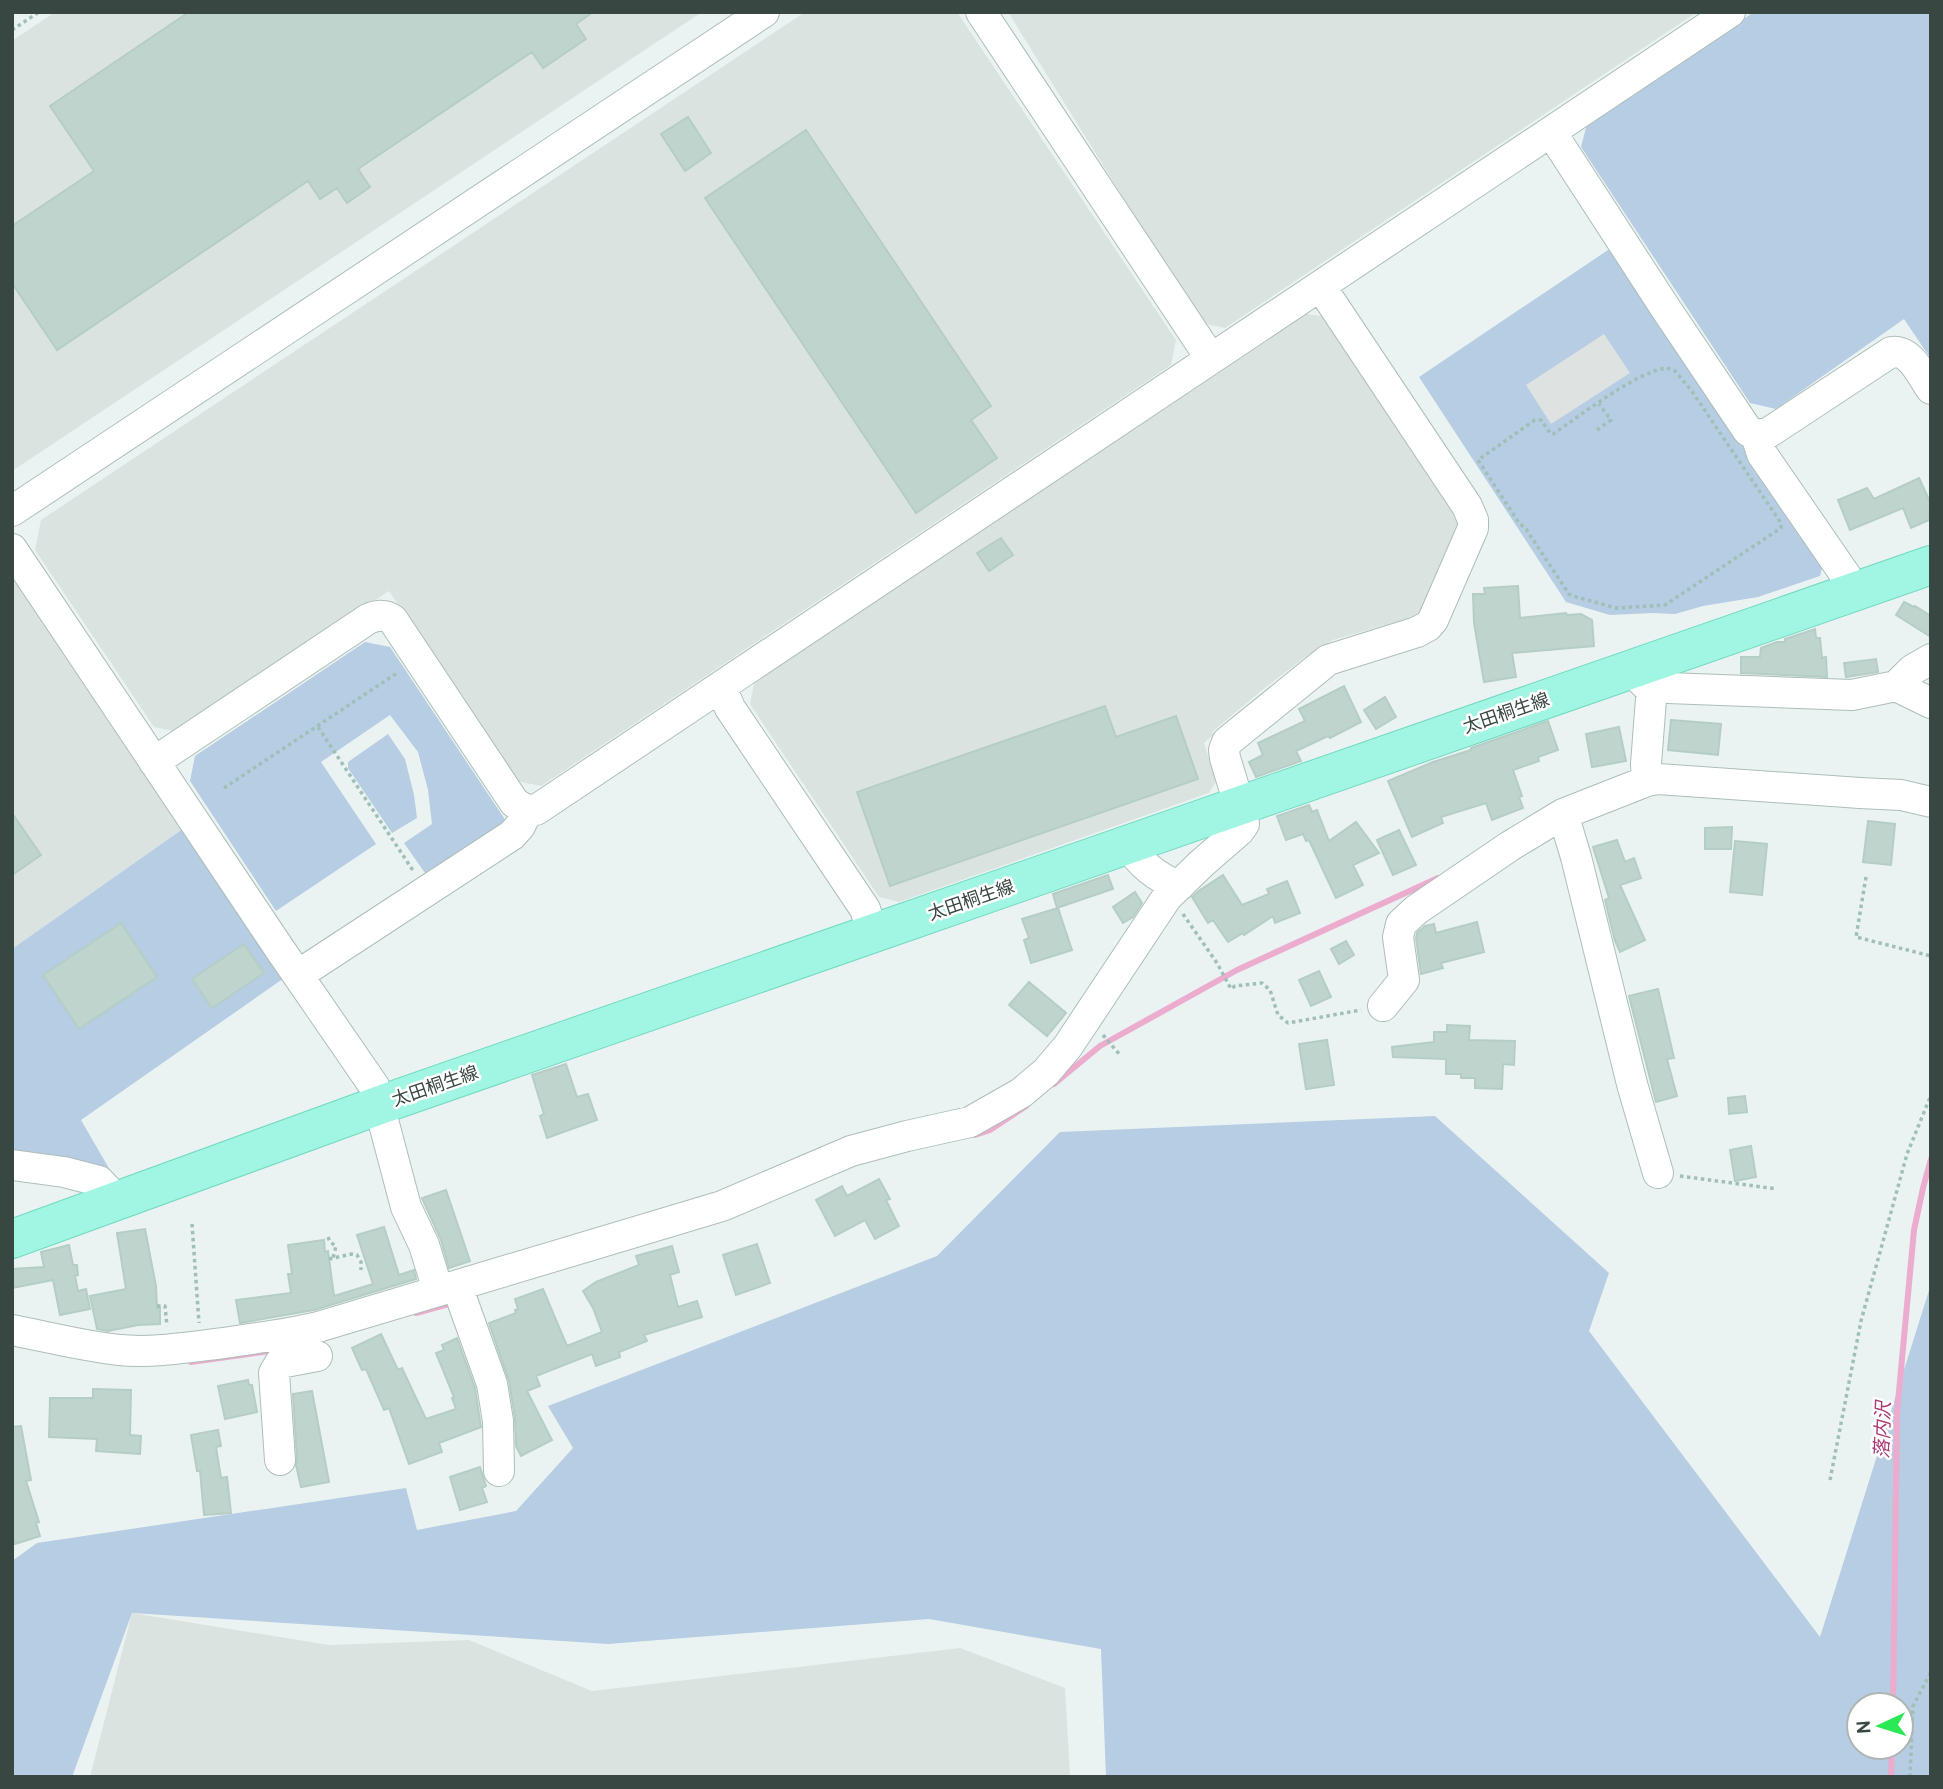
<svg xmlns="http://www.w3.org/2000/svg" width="1943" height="1789" font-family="Overpass,'Noto Sans JP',sans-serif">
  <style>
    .industrial { fill: #dbe3e0 }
    .green { fill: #b6cde4; fill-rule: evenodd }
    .parking { fill: #dee2e1 }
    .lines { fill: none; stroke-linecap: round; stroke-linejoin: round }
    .stream { stroke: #ebaccd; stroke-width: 6 }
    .building { fill: #c0d4ce; stroke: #b4cec6; stroke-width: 2 }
    .minor-casing { stroke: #adbeb9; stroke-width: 32 }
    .major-casing { stroke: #71dac1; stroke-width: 40 }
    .path { stroke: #a0bfb6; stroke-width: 3.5; stroke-dasharray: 3.5 3.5; stroke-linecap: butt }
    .minor { stroke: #fff; stroke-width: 30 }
    .major { stroke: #a1f6e3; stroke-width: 38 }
    .labels { text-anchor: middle; stroke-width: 5; stroke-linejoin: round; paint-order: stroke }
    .street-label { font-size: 18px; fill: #394742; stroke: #fff }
    .water-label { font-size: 19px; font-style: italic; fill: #aa3a74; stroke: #fff }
  </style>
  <rect width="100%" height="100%" fill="#eaf3f1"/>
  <path class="industrial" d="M55,12H702L12,471V41Z
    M805,12H957L1176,340L1171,365L541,786L516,781L389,591L178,732L154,727L35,550L41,520Z
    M1008,12H1697L1225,328L1201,323Z
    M1301,313L1328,317L1457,514L1458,529L1426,606L1413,617L1333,640L1308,655L1261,691L1212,732L1213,735L1204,743L1216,782L1209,793L899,902L879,897L750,704L755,679Z
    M12,567L187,826L12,949Z
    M132,1613L329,1645L469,1640L592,1691L960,1648L1065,1688L1070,1777H90Z"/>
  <path class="green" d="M1754,12H1931V359L1904,319L1776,409L1750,403L1581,147L1587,124Z
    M1611,248L1650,304L1822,568L1820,576L1758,597L1703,606L1675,614L1653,613L1610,615L1566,602L1419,377Z
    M365,642L390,647L506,821L425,873L404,843L432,824L428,790L418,752L390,715L321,762L376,844L276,911L190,781L195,756Z
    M388,734L405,759L414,795L417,818L392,833L348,768V762Z
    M187,826L287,976L81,1120L114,1177L12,1154V949Z
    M1435,1116L1609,1273L1589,1331L1820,1637L1931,1284V1777H1106L1101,1649L929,1619L608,1644L132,1613L72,1777H12V1561L37,1543L406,1488L417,1530L516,1511L573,1448L548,1406L937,1256L1060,1132ZM1859,1705H1901V1747H1859Z"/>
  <path class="parking" d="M1604,334L1630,373L1551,424L1526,385Z"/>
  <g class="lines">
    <path class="stream" d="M1054,1084L1100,1046L1237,970L1438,878
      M975,1135L990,1130L1026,1106
      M416,1313L456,1302
      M191,1362L277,1350
      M1893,1705L1897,1413L1914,1230L1923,1188L1931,1159
      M1891,1777L1892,1747"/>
  </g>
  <path class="building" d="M189,12H593L576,24L586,39L543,68L532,52L358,169L370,187L347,203L337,188L320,199L308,181L57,350L12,283V226L94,171L50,106Z
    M688,117L711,153L685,171L661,134Z
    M806,130L991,406L971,420L997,458L916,513L705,198Z
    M1919,478L1931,504V519L1911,528L1903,508L1850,530L1838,500L1867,488L1874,499Z
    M1001,538L1013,555L989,571L977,553Z
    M1518,586L1520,618L1566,613L1567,615L1581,614L1592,620L1594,646L1512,653L1516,677L1484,682L1474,623L1473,594H1485L1484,588Z
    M1904,602L1914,607L1915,606L1931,616V637L1896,615Z
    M1815,629L1816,638H1820L1822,658L1826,657L1827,677L1741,673V657H1760L1761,648L1777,642H1785V639Z
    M1876,659L1878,672L1846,677L1844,663Z
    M1344,686L1361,722L1330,738L1328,736L1296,751L1301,761L1256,777L1249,762L1263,755L1258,743L1305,721L1299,709Z
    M1385,697L1396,717L1376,729L1364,710Z
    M1105,706L1116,737L1176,716L1198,779L890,886L857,792Z
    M1671,720L1721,724L1718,755L1668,750Z
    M1548,721L1558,750L1538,757L1539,761L1513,770L1522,796L1519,797L1523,808L1492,820L1486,803L1441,817L1443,823L1412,837L1388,781L1433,762L1471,750V748Z
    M1619,727L1626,761L1592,767L1586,734Z
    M1309,805L1312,812L1317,810L1329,841L1356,822L1379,853L1353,865L1363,885L1336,898L1309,840L1306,841L1303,834L1286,840L1277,816Z
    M12,813L41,855L12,875Z
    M1868,821L1895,824L1891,865L1863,862Z
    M1732,827L1731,849H1705V828Z
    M1399,830L1416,865L1393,875L1377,840Z
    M1617,840L1625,862L1634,858L1641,878L1620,885L1645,940L1620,952L1615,941L1605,900L1609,898L1593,847Z
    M1735,841L1767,844L1762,895L1730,892Z
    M1108,875L1113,889L1057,908L1053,894Z
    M1223,875L1242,905L1269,894L1267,889L1287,881L1300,913L1275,923L1273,916L1244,935L1243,933L1228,942L1213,920L1208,923L1192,897L1200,890Z
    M1135,892L1142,903L1133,917L1123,923L1113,907Z
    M1058,908L1072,950L1031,963L1024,940L1029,938L1022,919Z
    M1477,922L1484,952L1441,963L1443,968L1421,974L1416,938L1417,933L1425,926L1434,924L1436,933Z
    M121,923L157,977L79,1029L43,975Z
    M1346,941L1354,955L1339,964L1331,949Z
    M244,944L264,973L212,1008L192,979Z
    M1319,971L1331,997L1311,1006L1299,980Z
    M1029,982L1066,1013L1047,1036L1009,1005Z
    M1658,989L1674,1058L1667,1059L1677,1096L1656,1102L1629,996Z
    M1447,1025L1470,1026L1469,1040L1515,1041L1514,1065L1503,1064L1502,1089L1475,1088V1078H1461V1074H1446V1059L1393,1057L1392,1047L1434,1042V1032H1447Z
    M1327,1040L1334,1085L1306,1089L1299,1044Z
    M566,1064L577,1097L588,1094L597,1120L547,1138L540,1116L544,1114L532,1075Z
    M1745,1096L1747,1112L1729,1114L1728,1098Z
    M1751,1146L1756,1177L1735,1181L1730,1150Z
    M879,1179L890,1199L886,1200L899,1226L875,1239L865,1220L835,1236L816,1200L842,1186L847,1196Z
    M446,1190L470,1261L449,1268L441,1240L422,1198Z
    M384,1227L399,1275L414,1270L416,1279L314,1310L240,1323L236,1300L291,1293L288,1274H292L288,1245L324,1240L325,1252L328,1251L334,1296L373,1284L357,1235Z
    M145,1229L156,1286L157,1308H160V1324L138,1325L108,1331L97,1329L90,1296L126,1289L117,1233Z
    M757,1244L770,1283L736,1295L723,1255Z
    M69,1245L73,1265H77L78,1275L75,1276L78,1291L86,1289L90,1309L60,1315L53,1280L12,1288V1269L44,1267L41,1252Z
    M672,1246L679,1272L670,1275L678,1307L697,1301L702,1317L644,1335L647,1341L619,1352L620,1357L596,1366L592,1354L536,1376L540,1386L527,1391L552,1440L521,1456L516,1446L515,1418L509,1381L489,1323L516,1313L515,1310L518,1309L515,1299L543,1289L567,1346L602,1332L593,1308L583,1291L596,1282L639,1265L636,1256Z
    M381,1334L398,1370L402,1368L426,1419L456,1409L452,1398L454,1397L436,1353L444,1350L442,1345L457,1338L475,1388L481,1427L439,1443L442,1452L409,1464L389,1408L384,1410L366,1369L362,1370L352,1348Z
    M248,1380L249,1385H252L257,1412L225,1419L218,1386Z
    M93,1389L131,1390L130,1435L141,1436L140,1454L96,1451L97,1439L49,1437L50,1398H93Z
    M312,1391L329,1482L301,1487L296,1465L297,1459L293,1394Z
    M21,1426L31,1480L26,1481L39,1522L36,1523L40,1536L15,1544L12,1535V1427Z
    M218,1430L221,1446L216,1447L221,1478L227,1477L231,1513L204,1515L200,1471H197L191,1435Z
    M480,1467L486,1486L482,1488L487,1502L460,1510L450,1477Z"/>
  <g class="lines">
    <g class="minor-casing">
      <path id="minor" d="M981,12L1211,359
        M1551,132L1666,309L1748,431L1756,435L1768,433L1891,352C1911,349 1921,375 1931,389
        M1756,435L1762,454L1846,576L1852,593
        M12,511L764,12
        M12,549L279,948L374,1086L406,1207L424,1245L438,1290
        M1630,669L1646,685L1668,688L1852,695L1896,686L1931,703
        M1896,686L1912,670L1931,659
        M721,687L730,708L865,909L873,934
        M154,762L368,619C377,615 385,614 393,620L514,802C521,808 526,810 536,810L1730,12
        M1647,781L1646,764L1652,686
        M1563,814L1576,857L1632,1084L1658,1173
        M1129,846C1141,865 1158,878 1179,886
        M298,975L512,835L520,826L528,810
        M1383,1006L1404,980L1398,937L1401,924L1416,910L1510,846L1563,814L1647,781L1658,779L1860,793L1901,795L1931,802
        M12,1165L64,1172L99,1181L118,1201
        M457,1286L492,1384L498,1421L499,1471
        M12,1330C48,1337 83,1346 119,1350C151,1353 184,1348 216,1344C250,1339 284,1335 318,1327L722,1206L851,1151L907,1136L970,1122L1021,1093L1046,1072L1068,1046L1167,897L1201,864L1239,831L1244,824L1243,817L1225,758L1224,750L1227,742L1328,660L1417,632L1428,626L1433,620L1473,528V520L1467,506L1321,287
        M280,1460L274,1373L280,1363L317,1356"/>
    </g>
    <g class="major-casing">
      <path id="major" d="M12,1239L380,1105L1931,565"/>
    </g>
    <path class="path" d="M12,30L39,12
      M1667,368L1675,371L1691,390L1781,523V528L1665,605L1616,608L1573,596L1569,594L1526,529L1519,523L1478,460L1535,420H1541L1550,433L1553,434C1580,416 1637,371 1667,368Z
      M1597,430L1611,420L1599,404
      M318,727L414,872
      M224,788L397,673
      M1866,877L1856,937L1931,956
      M1183,914L1217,963L1231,989L1235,986L1262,983L1270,990L1278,1015L1288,1023L1361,1010
      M1103,1035L1120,1055
      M1680,1176L1777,1189
      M192,1224L199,1323
      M328,1237L330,1242L336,1246L333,1258
      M329,1259L352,1254L357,1255L361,1262V1270
      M157,1306H165L167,1326
      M1830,1480L1861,1321L1907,1154L1931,1095
      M1931,1585V1631
      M1910,1777L1913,1706L1931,1672"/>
    <use href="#minor" class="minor"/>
    <use href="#major" class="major"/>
  </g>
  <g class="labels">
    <g class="street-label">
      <text transform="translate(1506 713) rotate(-19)" y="6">太田桐生線</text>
      <text transform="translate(971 900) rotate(-19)" y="6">太田桐生線</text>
      <text transform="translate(435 1086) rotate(-19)" y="6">太田桐生線</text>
    </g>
    <g class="water-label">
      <text transform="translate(1882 1430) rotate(-88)" y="7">落内沢</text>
    </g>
  </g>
  <rect width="1943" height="1789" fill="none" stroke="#394742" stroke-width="28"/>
  <g transform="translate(1880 1726) rotate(266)"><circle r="33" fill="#ffffff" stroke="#b0b5b3" stroke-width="2"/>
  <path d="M0-5L12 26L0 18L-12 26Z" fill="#2ce854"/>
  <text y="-10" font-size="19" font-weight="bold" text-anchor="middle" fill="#394742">N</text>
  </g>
</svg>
